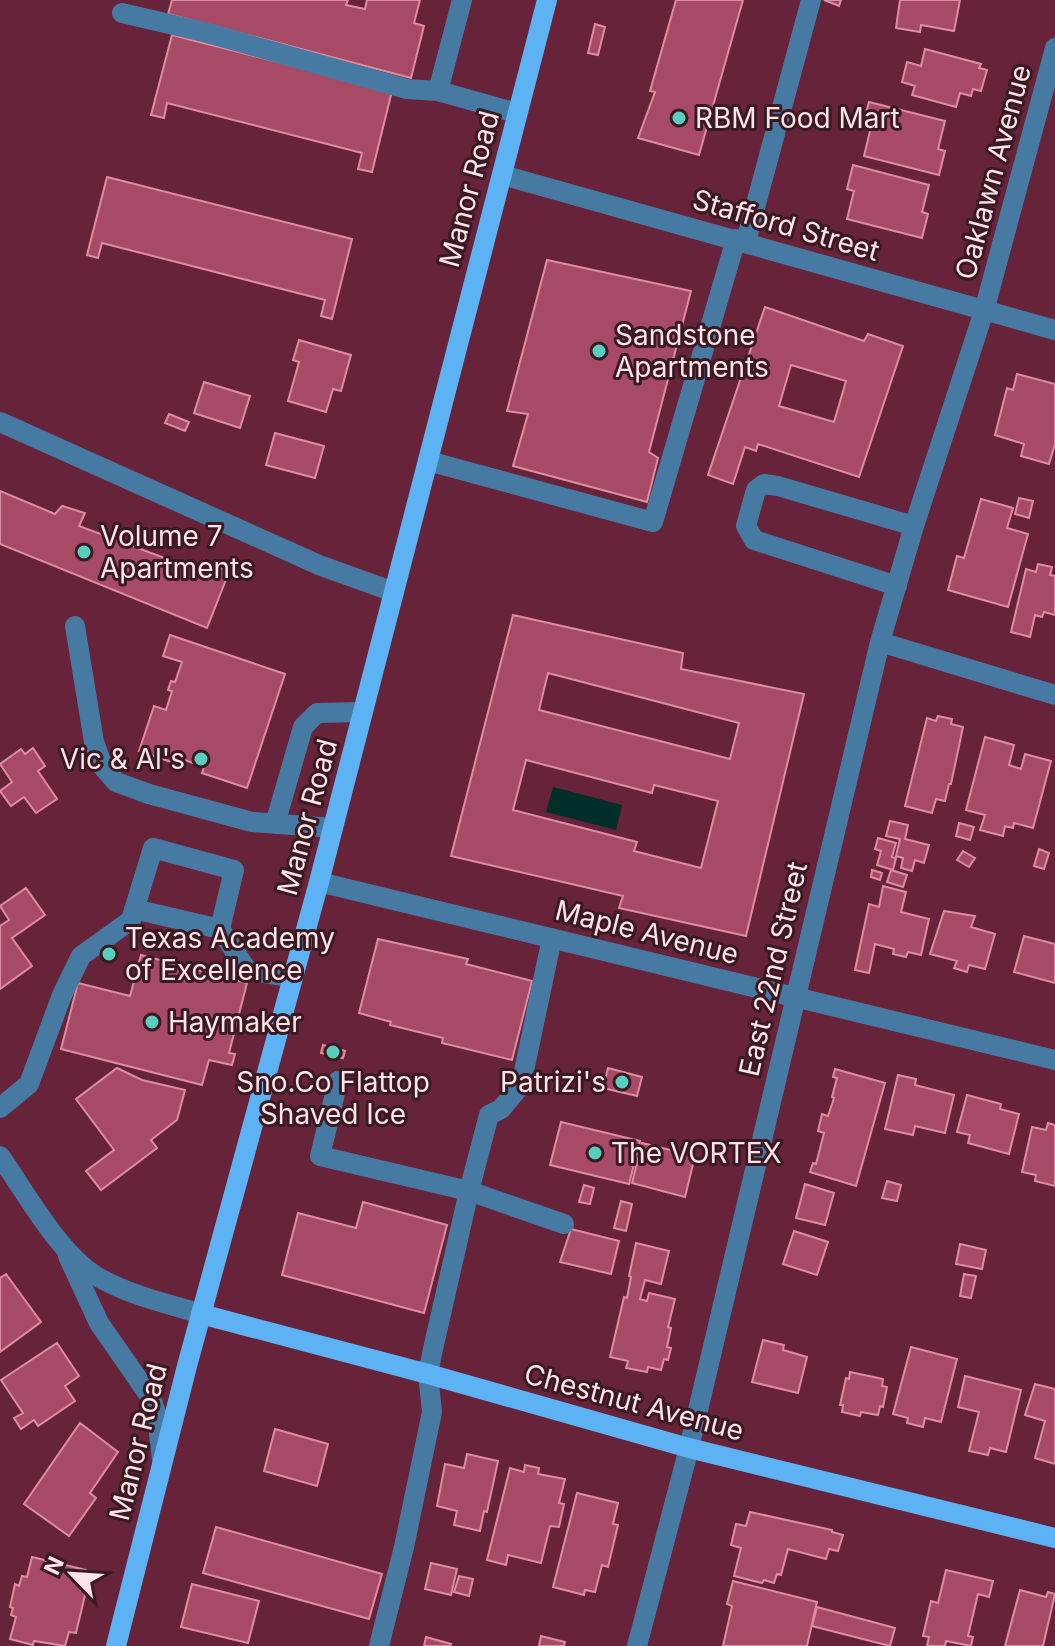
<svg xmlns="http://www.w3.org/2000/svg" width="1055" height="1646" font-family="Inter,sans-serif">
  <style>
    .water { fill: #002e29 }
    .building { fill: #a74a66; stroke: #dd8da1; stroke-width: 2; fill-rule: evenodd }
    .lines { fill: none; stroke-linecap: round; stroke-linejoin: round }
    .minor { stroke: #477aa2; stroke-width: 20 }
    .major { stroke: #5cb2f3; stroke-width: 20 }
    .poi-dot { fill: #59cebf; stroke: #391a23; stroke-width: 3 }
    .labels { text-anchor: middle; stroke-width: 6; stroke-linejoin: round; paint-order: stroke }
    .poi-label { font-size: 28px; fill: #fde2e7; stroke: #391a23; text-anchor: start }
    .street-label { font-size: 28px; fill: #fde2e7; stroke: #391a23 }
  </style>
  <rect width="100%" height="100%" fill="#672339"/>
  <path class="water" d="M553,787L622,805L616,830L546,812Z"/>
  <path class="building" d="M172,0H348L346,5L365,9L367,0H420L414,23L424,26L411,78L168,14Z
    M676,0H743L699,155L638,138L655,92L650,91Z
    M824,0H841L839,6Z
    M900,0H960L954,31L921,25L920,32L896,28Z
    M595,24L605,27L598,55L588,53Z
    M172,35L392,91L372,172L358,169L362,153L167,103L164,118L151,115Z
    M925,49L981,64L979,68L987,70L981,91L973,89L971,96L960,93L956,107L912,95L915,86L902,82L907,62L921,66Z
    M869,102L945,121L938,149L945,151L939,175L864,156L871,127L863,125Z
    M853,165L929,185L922,212L928,214L922,238L847,219L854,191L847,189Z
    M107,177L352,239L332,319L321,316L325,300L102,243L98,258L87,255Z
    M547,260L691,291L649,452L658,458L647,502L513,466L528,414L507,411Z
    M765,307L864,341L868,334L903,346L859,477L758,444L756,451L745,447L733,484L708,475ZM791,365L846,381L834,422L779,406Z
    M299,340L351,355L341,391L333,389L326,412L288,401L299,362L293,360Z
    M1017,374L1055,384V444L1049,464L1021,456L1024,444L995,435L1007,388L1013,390Z
    M204,382L250,396L240,428L194,413Z
    M169,414L189,422L185,431L165,423Z
    M275,433L324,446L315,478L266,465Z
    M0,491L55,514L62,506L85,513L79,526L199,571L204,560L229,572L207,628L0,544Z
    M1019,498L1033,501L1029,518L1015,514Z
    M981,499L1013,508L1007,528L1028,534L1008,607L948,590L957,556L964,558Z
    M1038,564L1052,567L1050,575L1055,576V615L1044,612L1042,617L1035,615L1030,637L1011,632L1026,569L1036,572Z
    M513,615L683,653L681,669L804,694L746,936L619,908L623,896L451,856ZM548,673L739,723L730,759L539,710ZM526,760L652,793L654,785L718,801L701,868L634,851L637,842L513,810Z
    M170,635L285,674L247,788L202,773L204,767L179,758L177,764L139,751L154,706L166,710L172,691L168,690L171,681L175,682L182,662L163,656Z
    M938,716L952,719L951,724L963,727L951,784H949L945,801L936,799L932,813L905,806L927,718L936,721Z
    M985,737L1014,745L1009,765L1021,769L1025,754L1051,761L1033,828L1014,823L1013,828L1005,826L1003,836L980,830L985,815L966,810Z
    M33,748L45,766L38,771L57,799L36,813L24,797L11,806L0,791L12,782L0,764L21,749L25,754Z
    M890,821L908,825L905,839L929,845L924,863L915,860L912,871L901,868L903,858L896,856L900,839L886,836Z
    M959,823L974,827L970,840L956,836Z
    M878,838L896,843L892,857L896,858L893,870L877,865L881,851L875,849Z
    M1039,849L1049,853L1044,869L1034,866Z
    M963,851L975,858L969,867L957,860Z
    M872,870L882,873L880,880L871,877Z
    M891,870L907,875L903,887L887,882Z
    M883,886L906,892L901,912L929,919L921,955L908,952L906,957L893,954L894,949L875,944L869,973L855,970L869,904L879,907Z
    M26,888L45,915L12,938L32,966L0,989V926L9,920L0,906Z
    M944,911L975,916L971,927L995,934L985,969L969,965L967,972L954,968L957,961L930,954Z
    M1024,936L1055,944V983L1014,972Z
    M378,939L468,959L466,964L532,981L512,1060L442,1043L443,1038L390,1025L391,1022L359,1013Z
    M141,955L247,983L229,1053L235,1054L232,1065L209,1060L202,1085L61,1049L78,983L130,996Z
    M323,1045L345,1051L343,1058L321,1053Z
    M117,1068L142,1080L185,1090L177,1120L151,1140L157,1148L101,1190L86,1171L114,1150L76,1099Z
    M608,1068L642,1077L637,1096L603,1088Z
    M835,1069L885,1083L856,1186L810,1172L813,1163L816,1164L824,1133L818,1131L822,1114L828,1116L834,1098L832,1097L837,1078L833,1077Z
    M898,1075L916,1079L915,1085L954,1095L945,1133L915,1126L913,1135L885,1129Z
    M967,1095L1001,1104L1000,1109L1019,1114L1009,1154L968,1143L970,1135L957,1132Z
    M561,1122L640,1141L629,1184L550,1165Z
    M1048,1123L1055,1125V1186L1035,1181L1036,1175L1022,1172L1032,1127L1046,1130Z
    M642,1143L695,1156L685,1197L632,1183Z
    M887,1181L901,1185L897,1201L882,1198Z
    M805,1184L834,1193L825,1225L796,1218Z
    M584,1185L594,1188L590,1204L579,1202Z
    M621,1201L632,1204L626,1231L614,1228Z
    M363,1202L447,1225L424,1313L282,1275L298,1213L356,1228Z
    M571,1229L619,1241L611,1274L560,1262Z
    M794,1231L828,1242L817,1275L783,1264Z
    M636,1243L669,1251L661,1284L645,1280L640,1299L647,1301L649,1293L675,1299L668,1327L671,1328L667,1347L671,1348L668,1360L664,1359L661,1370L648,1367L647,1372L626,1368L628,1361L610,1357L624,1297L627,1298L631,1277L629,1276Z
    M960,1244L986,1250L982,1269L956,1264Z
    M6,1274L41,1322L0,1352V1278Z
    M964,1274L976,1276L971,1298L960,1296Z
    M763,1340L784,1345L783,1350L807,1357L798,1393L752,1382Z
    M57,1343L79,1376L65,1386L75,1401L38,1426L34,1420L21,1429L14,1418L23,1413L1,1380Z
    M911,1347L957,1359L941,1422L925,1418L923,1427L907,1423L908,1418L893,1414Z
    M850,1372L883,1379L882,1386L887,1387L883,1407L880,1406L878,1415L861,1412L860,1416L842,1412L843,1405H840L846,1378L849,1379Z
    M965,1376L1021,1390L1006,1452L990,1448L988,1455L969,1451L979,1412L958,1407Z
    M1035,1384L1055,1389V1464L1035,1458L1045,1421L1025,1415Z
    M80,1423L118,1452L90,1493L96,1498L69,1536L24,1504Z
    M275,1429L328,1444L317,1486L264,1471Z
    M467,1454L498,1461L487,1512L484,1511L480,1531L454,1525L457,1511L437,1506L445,1464L464,1468Z
    M525,1465L539,1468L538,1474L565,1479L559,1503L564,1504L559,1527L550,1526L541,1563L508,1555L506,1565L487,1560L510,1468L524,1472Z
    M577,1493L618,1503L613,1524L618,1525L608,1567L602,1565L595,1592L585,1590L584,1595L553,1587Z
    M750,1512L832,1530V1532L843,1535L838,1551L829,1549L826,1559L788,1549L781,1575L777,1574L774,1583L764,1580L762,1583L734,1576L741,1548L731,1545L736,1524L746,1526Z
    M216,1527L382,1574L369,1619L203,1573Z
    M32,1557L86,1570L81,1590L86,1591L76,1633L69,1632L65,1646L34,1641L33,1645L10,1639L16,1617L11,1615L13,1608L10,1607L15,1584L19,1586L22,1576L27,1577Z
    M431,1563L457,1569L451,1595L425,1589Z
    M946,1570L993,1581L989,1597L978,1594L968,1636L973,1637L971,1646L946,1641L945,1646H927L929,1637L923,1636L931,1601L938,1603Z
    M459,1576L473,1579L469,1596L454,1592Z
    M733,1581L817,1602L807,1646H723L732,1606L727,1604Z
    M192,1584L259,1601L248,1643L181,1627Z
    M1020,1590L1046,1597L1048,1592L1055,1594L1043,1646H1005Z
    M817,1607L895,1628L890,1646L812,1626Z
    M541,1636L565,1642L564,1646H539Z
    M426,1637L451,1644L450,1646H424Z"/>
  <g class="lines">
    <path class="minor" d="M122,13L204,32L407,89L438,91L517,113
      M438,91L462,0
      M502,175L1055,330
      M746,241L811,0
      M0,422L319,565L394,592
      M428,461L653,522L736,239
      M897,586L754,540L746,526L756,490L764,484L778,486L914,526
      M75,626L94,742L103,767L116,782L149,794L252,822L333,828
      M880,642L1055,695
      M275,824L303,727L317,713L363,712
      M319,882L1055,1060
      M220,929L247,970L293,978
      M338,1081L320,1156L469,1191L564,1224
      M0,1108L29,1084L62,995L81,956L131,920L153,848L234,870L220,929L134,909
      M0,1156C26,1193 58,1252 96,1276C128,1295 166,1303 201,1314
      M68,1256L99,1323L151,1398L157,1416L162,1460
      M379,1646L404,1547L432,1412L428,1374L433,1349L469,1191L489,1115L501,1109L521,1085L552,938
      M637,1646L689,1448L880,642L914,526L984,311L1055,48"/>
    <path class="major" d="M201,1314L428,1374L689,1448L1055,1538
      M116,1646L187,1366L319,882L547,0"/>
  </g>
  <g class="poi-dot">
    <circle cx="679" cy="118" r="8"/>
    <circle cx="599" cy="351" r="8"/>
    <circle cx="84" cy="552" r="8"/>
    <circle cx="201" cy="759" r="8"/>
    <circle cx="109" cy="954" r="8"/>
    <circle cx="152" cy="1022" r="8"/>
    <circle cx="333" cy="1052" r="8"/>
    <circle cx="622" cy="1082" r="8"/>
    <circle cx="595" cy="1153" r="8"/>
  </g>
  <g class="labels">
    <g class="poi-label">
      <text x="695" y="128">RBM Food Mart</text>
      <text x="615" y="345">Sandstone<tspan x="615" dy="32">Apartments</tspan></text>
      <text x="100" y="546">Volume 7<tspan x="100" dy="32">Apartments</tspan></text>
      <text x="185" y="769" text-anchor="end">Vic &amp; Al's</text>
      <text x="125" y="948">Texas Academy<tspan x="125" dy="32">of Excellence</tspan></text>
      <text x="168" y="1032">Haymaker</text>
      <text x="333" y="1092" text-anchor="middle">Sno.Co Flattop<tspan x="333" dy="32">Shaved Ice</tspan></text>
      <text x="606" y="1092" text-anchor="end">Patrizi's</text>
      <text x="611" y="1163">The VORTEX</text>
    </g>
    <g class="street-label">
      <text transform="translate(993 172) rotate(-75)" y="10">Oaklawn Avenue</text>
      <text transform="translate(469 189) rotate(-75)" y="10">Manor Road</text>
      <text transform="translate(786 225) rotate(16)" y="10">Stafford Street</text>
      <text transform="translate(307 817) rotate(-75)" y="10">Manor Road</text>
      <text transform="translate(647 932) rotate(14)" y="10">Maple Avenue</text>
      <text transform="translate(773 969) rotate(-77)" y="10">East 22nd Street</text>
      <text transform="translate(634 1402) rotate(15)" y="10">Chestnut Avenue</text>
      <text transform="translate(138 1442) rotate(-76)" y="10">Manor Road</text>
    </g>
  </g>
  <g transform="translate(72 1574) rotate(295)" stroke="#391a23" stroke-width="6" paint-order="stroke">
  <path d="M0-6L14 30L0 20L-14 30Z" fill="#fde2e7"/>
  <text y="-12" font-size="22" font-weight="bold" text-anchor="middle" fill="#fde2e7">N</text>
  </g>
</svg>
